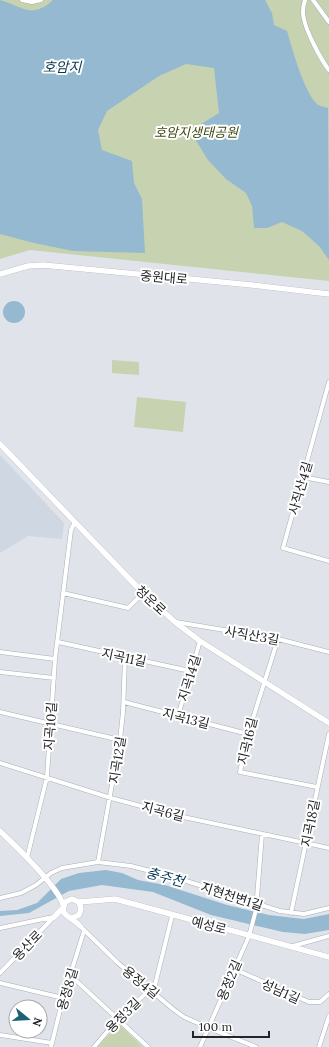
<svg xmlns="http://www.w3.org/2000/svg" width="329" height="1047" font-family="Lora,'Noto Sans KR',serif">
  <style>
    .built { fill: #cfd7e3 }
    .green { fill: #c7d2b0 }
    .water { fill: #95b9d1 }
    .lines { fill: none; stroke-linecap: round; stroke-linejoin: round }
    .street-casing { stroke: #aaaeb4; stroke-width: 5 }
    .secondary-casing { stroke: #aaaeb4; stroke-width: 6 }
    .street { stroke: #fff; stroke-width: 4 }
    .secondary { stroke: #fff; stroke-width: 5.5 }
    .labels { text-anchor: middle; stroke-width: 4; stroke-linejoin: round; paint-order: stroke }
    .park-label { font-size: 13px; font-style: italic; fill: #3c490f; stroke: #fff }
    .street-label { font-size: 13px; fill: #242528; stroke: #fff }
    .water-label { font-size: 14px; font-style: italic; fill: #083951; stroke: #fff }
  </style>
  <rect width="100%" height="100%" fill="#e0e4ea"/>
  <path class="built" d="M0,455L64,523L62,539L28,536L0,553Z"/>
  <path class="green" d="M0,0H329V281L30,250L0,259Z
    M112,360L139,362V375L112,373Z
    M137,397L186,402L183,432L134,427Z
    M119,1024L143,1047H97Z"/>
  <path class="water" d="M0,0C22,6 31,20 53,0H265L272,13L274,25L287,31C292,48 304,92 317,104C319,106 325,107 328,108L329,260L319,246L302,231L282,222L267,228H254L252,206L246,193L226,179L208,160L190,131L219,113L214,68L186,64L159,76L107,111L98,130L102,150L132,161L134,183L142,199L145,253L73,251L34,243L0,234Z
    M3 312a11 11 0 1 1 22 0a11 11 0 1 1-22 0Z
    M106,870L122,873L138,880L165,885L227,905L269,915L304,919L329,914V930L305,934L283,932L211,915L153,892L102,885L69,891L29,913L0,916V911L17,910L37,903L61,879L79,873Z"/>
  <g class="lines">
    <g class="street-casing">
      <path id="street" d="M22,0L32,2L41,0
        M305,0C303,6 302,12 304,19C306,31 321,60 329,70
        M313,0L329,22
        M329,382L283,548L329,561
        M303,477L329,482
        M63,593L128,608L143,593
        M176,622L278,639L329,652
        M278,639L248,734L240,772L317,787
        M58,642L190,671
        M0,652L55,659
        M0,672L54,678
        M124,702L248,734
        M0,712L120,740
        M178,716L200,641
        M0,763L111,798L174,815L329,848
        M27,858L47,777L55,659L71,530L75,522
        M98,862L120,740L123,712L125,658
        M0,898L21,893L36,885L51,873L62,868L98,862L131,866L177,878L280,911L304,914L329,908
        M291,913L329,734
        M80,926L118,963L173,1009L184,1017L209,1028L256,1047
        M0,928L53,917
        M293,946L329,936
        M234,969L309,1002H320L329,994
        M0,973L54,917
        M70,975L148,1047
        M0,983L63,998
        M0,1035L52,1043
        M51,1047L63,998L84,931
        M94,1047L118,1019L155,985L172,916
        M200,1047L249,936L256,910L262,834
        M319,1047L329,1016"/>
    </g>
    <g class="secondary-casing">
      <path id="secondary" d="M0,274L28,266L43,265L252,285L329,294
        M0,444L143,593L175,622L200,641L329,723
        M0,831C15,845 59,888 63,905
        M79,902L115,899L329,957
        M54,917L63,908
        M72,918L79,915L81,909L79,902L72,899L65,902L63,911C66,917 75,920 80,926"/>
    </g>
    <use href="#street" class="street"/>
    <use href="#secondary" class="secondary"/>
  </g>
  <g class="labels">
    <g class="park-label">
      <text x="196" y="137">호암지생태공원</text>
    </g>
    <g class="street-label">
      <text transform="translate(164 277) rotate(5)" y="5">중원대로</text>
      <text transform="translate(300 488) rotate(-74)" y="5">사직산4길</text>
      <text transform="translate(151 600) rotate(43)" y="5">청운로</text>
      <text transform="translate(252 635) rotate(10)" y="5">사직산3길</text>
      <text transform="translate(124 657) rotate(12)" y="5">지곡11길</text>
      <text transform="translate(189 678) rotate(-73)" y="5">지곡14길</text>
      <text transform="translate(186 718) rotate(14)" y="5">지곡13길</text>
      <text transform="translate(50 726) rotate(-86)" y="5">지곡10길</text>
      <text transform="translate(247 741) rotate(-77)" y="5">지곡16길</text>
      <text transform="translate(117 760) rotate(-81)" y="5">지곡12길</text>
      <text transform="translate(163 811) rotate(14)" y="5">지곡6길</text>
      <text transform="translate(310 823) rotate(-79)" y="5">지곡18길</text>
      <text transform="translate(232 896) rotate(18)" y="5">지현천변1길</text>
      <text transform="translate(209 925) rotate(14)" y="5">예성로</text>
      <text transform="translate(27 945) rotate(-46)" y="5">용산로</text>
      <text transform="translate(229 980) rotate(-67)" y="5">용정2길</text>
      <text transform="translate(141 982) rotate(39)" y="5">용정4길</text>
      <text transform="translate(67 989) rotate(-74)" y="5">용정8길</text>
      <text transform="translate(281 991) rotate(24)" y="5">성남1길</text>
      <text transform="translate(123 1015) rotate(-45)" y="5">용정3길</text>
    </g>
    <g class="water-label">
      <text x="62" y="72">호암지</text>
      <text transform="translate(165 877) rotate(15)" y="5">충주천</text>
    </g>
  </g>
  <g transform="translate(28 1019) rotate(108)"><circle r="19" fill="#ffffff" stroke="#a7a8a9"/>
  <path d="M0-3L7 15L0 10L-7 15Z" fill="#1e6074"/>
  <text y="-6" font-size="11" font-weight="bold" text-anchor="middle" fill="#242528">N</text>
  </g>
  <path d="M193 1031v6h76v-6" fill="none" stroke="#242528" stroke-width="2"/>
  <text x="199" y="1031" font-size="12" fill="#242528" stroke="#ffffff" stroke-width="3" paint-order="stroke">100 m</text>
</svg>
